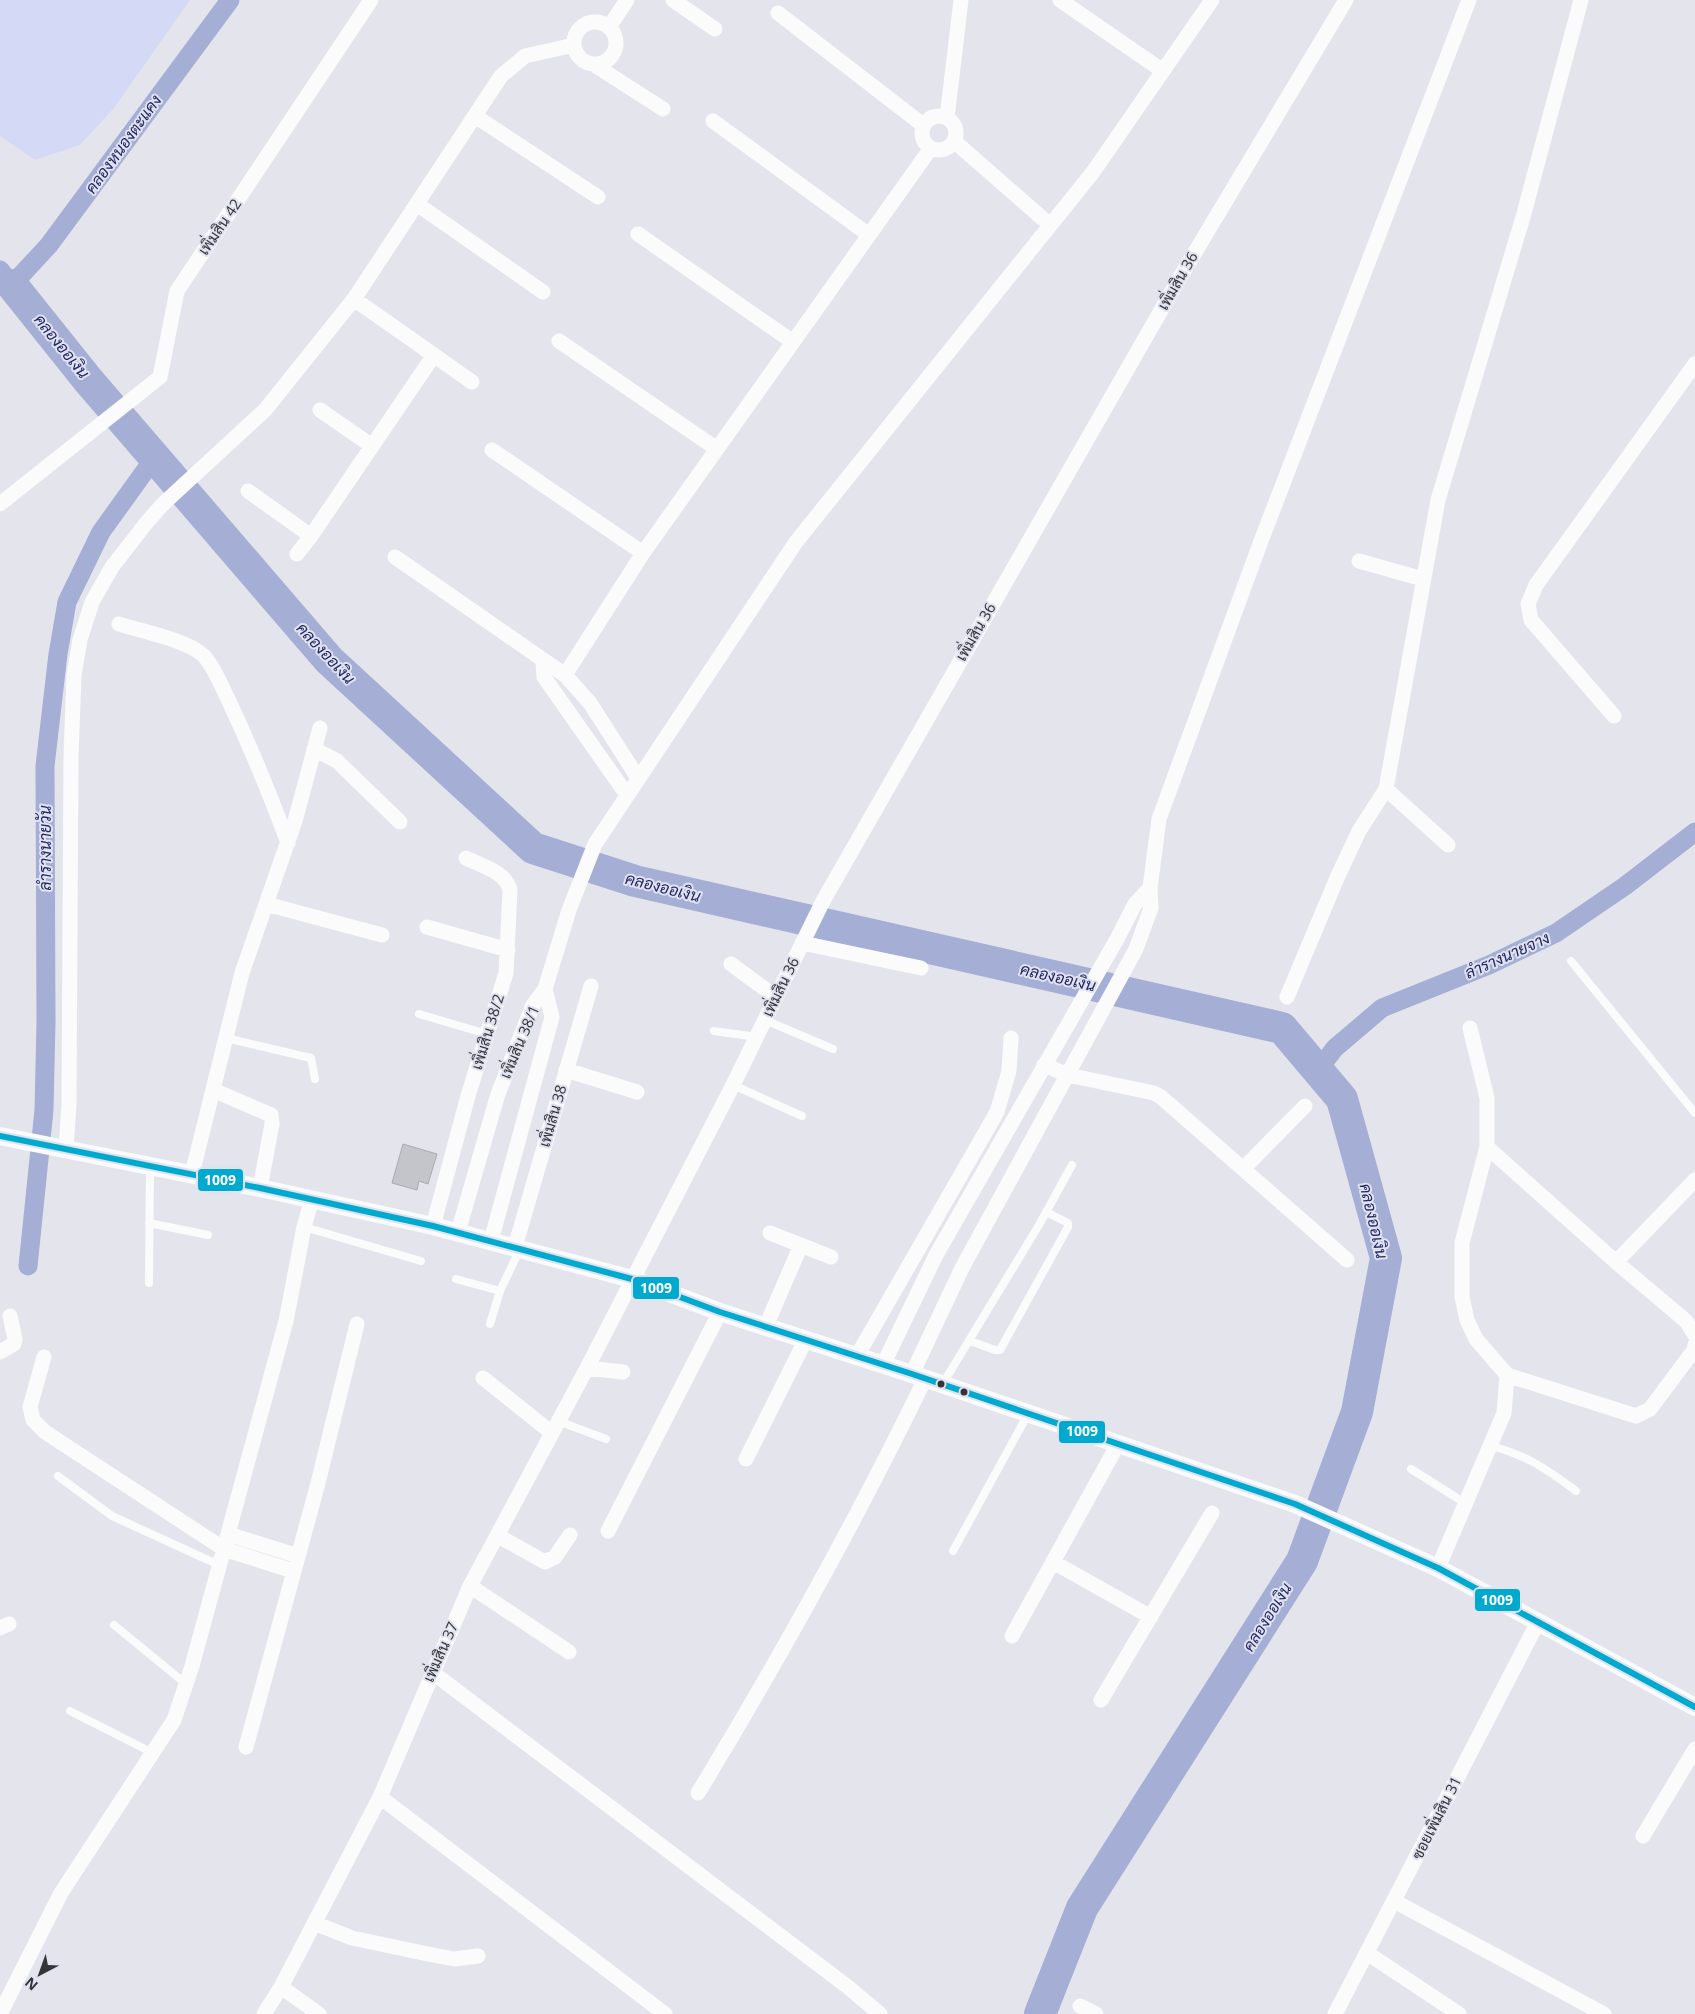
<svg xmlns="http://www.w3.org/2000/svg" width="1695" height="2014" font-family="'Open Sans',Sarabun,sans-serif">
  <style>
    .green { fill: #d4daf5 }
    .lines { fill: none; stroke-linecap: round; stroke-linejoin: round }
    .canal { stroke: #a5aed4; stroke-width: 19 }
    .river { stroke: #a5aed4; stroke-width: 32 }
    .building { fill: #c4c5ca; stroke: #aaabb1 }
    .service { stroke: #fbfbfc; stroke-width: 8 }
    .minor { stroke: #fbfbfc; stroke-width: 15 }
    .tertiary { stroke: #fbfbfc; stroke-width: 18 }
    .bus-1-casing { stroke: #e0e3ef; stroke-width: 10 }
    .bus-1 { stroke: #00a9ce; stroke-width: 6 }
    .bus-dot { fill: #333438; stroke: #e0e3ef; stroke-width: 2 }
    .labels { text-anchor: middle; stroke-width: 4; stroke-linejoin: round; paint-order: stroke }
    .street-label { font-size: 15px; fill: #333438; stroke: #e0e3ef }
    .water-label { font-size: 16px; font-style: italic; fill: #212664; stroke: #e0e3ef }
    .line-badge { stroke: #e0e3ef; stroke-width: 2 }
    .badge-label { font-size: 14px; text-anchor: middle; font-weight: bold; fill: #fff }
  </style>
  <rect width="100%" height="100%" fill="#e4e5ec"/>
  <path class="green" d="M0,0H190L114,108L80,145L35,160L0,136Z"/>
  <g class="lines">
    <path class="canal" d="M0,270L12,285L49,245L230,0
      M1318,1070L1335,1048L1382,1008L1489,965L1556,933L1625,886L1695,832
      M28,1266L44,1110L46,1022L45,766L58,654L67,602L101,532L155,457"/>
    <path class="river" d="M12,285L88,380L329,660L533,848L635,881L1282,1028L1342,1099L1386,1258L1357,1412L1302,1561L1082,1908L1040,2014"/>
  </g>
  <path class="building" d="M403,1144L437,1154L428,1184L419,1181L417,1190L392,1183Z"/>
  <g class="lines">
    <path class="service" d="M1571,961L1695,1113
      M419,1014L487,1034
      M765,1020L833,1049
      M714,1031L757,1037
      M226,1038L311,1058L315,1079
      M733,1085L802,1116
      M149,1223L208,1235
      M304,1227L421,1261
      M456,1279L500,1291
      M149,1283L150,1166
      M490,1324L500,1291L520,1249
      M970,1341L995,1350H1000L1068,1227V1223L1046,1212
      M942,1385L1039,1225L1072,1165
      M558,1421L606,1439
      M1491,1446C1526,1455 1547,1469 1576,1491
      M1411,1469L1465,1503
      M58,1476L112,1516L219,1565
      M953,1551L1028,1414
      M114,1625L186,1684
      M70,1711L153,1753"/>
    <path class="minor" d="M673,0L715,29
      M1060,0L1163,71
      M778,13L923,125
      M574 43a21 21 0 1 1 42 0a21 21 0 1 1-42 0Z
      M609,27L627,0
      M593,64L663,109
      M922 133a17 17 0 1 1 34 0a17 17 0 1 1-34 0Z
      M475,116L598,197
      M947,118L961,0
      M713,121L869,235
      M954,141L1049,224
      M417,204L543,292
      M638,234L793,342
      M354,299L501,76L525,56L574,45
      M559,341L717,449
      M320,410L372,446
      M492,450L643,553
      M248,491L311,536
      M0,504L160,377L177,291L371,0
      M297,554L311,536L434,355
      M395,557L565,675L590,703L638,778
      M1359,561L1423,579
      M119,624C140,631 188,640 204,656C214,667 221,685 228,699C250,746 270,794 288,843
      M543,661L544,677L627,795
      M565,675L643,553L931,148
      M1614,716L1531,620L1528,604L1536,585L1695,364
      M314,749L337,761L400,822
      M1386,789L1448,845
      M266,904L382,935
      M427,927L508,950
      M802,943L921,968
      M731,964L776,997
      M1287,997L1337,878L1359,831L1386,789L1438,500L1523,217L1581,0
      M1044,1065L1068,1075L1154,1093L1161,1097L1347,1260
      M566,1070L637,1092
      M213,1090L271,1115L272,1124L260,1188
      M1487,1147L1616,1262L1686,1321L1695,1335
      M66,1149L69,1104L71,756L74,675L80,640L92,602L112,567L147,522L164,503L265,410L354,299L472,382
      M1243,1169L1305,1106
      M192,1174L242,973L295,821L320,728
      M433,1226L468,1096L506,973L510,890C506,872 482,866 466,858
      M458,1232L498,1094L533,1005L545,989L569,910L595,844L796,542L1093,172L1212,0
      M770,1233L831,1257
      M491,1241L552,1017L545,989
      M515,1247L591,986
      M1616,1262L1695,1180
      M766,1326L801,1245
      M0,1352L14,1344L15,1339L10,1316
      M857,1356L997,1112L1009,1071L1011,1038
      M44,1357L30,1407L33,1420L45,1432L224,1549L293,1571
      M883,1365L936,1255L1117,939L1135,904L1150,888
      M587,1368L623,1372
      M912,1374L962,1268L1136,949L1151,908L1150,888L1159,819L1261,541L1469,0
      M1507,1375L1636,1416L1650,1409L1694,1350L1695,1345
      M483,1378L552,1433
      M746,1459L806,1339
      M608,1531L720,1312
      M228,1534L298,1556
      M498,1536L545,1562L555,1557L570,1535
      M1053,1562L1151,1617
      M1438,1568L1504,1413L1507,1375L1476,1339L1467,1320L1462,1297V1243L1487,1147V1098L1470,1028
      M470,1586L569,1652
      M0,1628L9,1624
      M1012,1636L1118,1444
      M432,1672L848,1987L880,2014
      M1101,1700L1212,1513
      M246,1747L317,1487L357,1324
      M698,1793C780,1658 856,1521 925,1379
      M380,1797L665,2014
      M1643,1836L1695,1749
      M1394,1901L1604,2014
      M314,1923L352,1938L423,1953L454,1959L478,1956
      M1367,1953L1459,2014
      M1080,2006L1096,2014
      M0,2014L61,1893L174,1720L192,1666L286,1321L304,1227L312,1199
      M264,2014L281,1987
      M319,2014L281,1987L380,1797L470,1586L587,1368L733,1085L823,901L1179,279L1346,0
      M1335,2014L1538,1622"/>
    <path class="tertiary" d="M0,1136L260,1188L433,1226L632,1279L720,1312L912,1374L1295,1504L1438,1568L1695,1707"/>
    <g class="bus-1-casing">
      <path id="bus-1" d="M0,1136L260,1188L433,1226L632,1279L720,1312L912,1374L1295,1504L1438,1568L1695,1707"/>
    </g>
    <use href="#bus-1" class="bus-1"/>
  </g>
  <g class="bus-dot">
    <circle cx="941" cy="1384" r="4.5"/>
    <circle cx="964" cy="1392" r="4.5"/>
  </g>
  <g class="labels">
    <g class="street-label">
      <text transform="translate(220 227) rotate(-56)" y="5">เพิ่มสิน 42</text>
      <text transform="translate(1178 281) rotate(-60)" y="5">เพิ่มสิน 36</text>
      <text transform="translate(976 632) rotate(-60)" y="5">เพิ่มสิน 36</text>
      <text transform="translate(781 987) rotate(-64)" y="5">เพิ่มสิน 36</text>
      <text transform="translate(488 1032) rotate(-73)" y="5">เพิ่มสิน 38/2</text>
      <text transform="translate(520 1042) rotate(-67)" y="5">เพิ่มสิน 38/1</text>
      <text transform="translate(553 1116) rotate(-74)" y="5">เพิ่มสิน 38</text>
      <text transform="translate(441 1652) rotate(-66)" y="5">เพิ่มสิน 37</text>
      <text transform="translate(1437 1818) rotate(-63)" y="5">ซอยเพิ่มสิน 31</text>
    </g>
    <g class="water-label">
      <text transform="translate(123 144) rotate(-54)" y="6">คลองหนองตะแคง</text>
      <text transform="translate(62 346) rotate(51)" y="6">คลองออเงิน</text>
      <text transform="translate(326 653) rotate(47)" y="6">คลองออเงิน</text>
      <text transform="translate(45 848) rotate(-90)" y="6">ลำรางนายวัน</text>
      <text transform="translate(663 887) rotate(14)" y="6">คลองออเงิน</text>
      <text transform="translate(1507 955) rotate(-24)" y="6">ลำรางนายจาง</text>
      <text transform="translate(1058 977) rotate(13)" y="6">คลองออเงิน</text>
      <text transform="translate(1374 1221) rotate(77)" y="6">คลองออเงิน</text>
      <text transform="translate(1267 1617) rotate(-58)" y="6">คลองออเงิน</text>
    </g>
  </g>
  <g class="line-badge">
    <rect x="197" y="1168" width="47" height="24" rx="5" fill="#00a9ce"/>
    <rect x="632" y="1276" width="48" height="24" rx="5" fill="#00a9ce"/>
    <rect x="1058" y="1420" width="48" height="24" rx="5" fill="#00a9ce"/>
    <rect x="1474" y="1588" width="47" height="24" rx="5" fill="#00a9ce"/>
  </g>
  <g class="badge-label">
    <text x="220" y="1185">1009</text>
    <text x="656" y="1293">1009</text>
    <text x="1082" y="1436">1009</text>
    <text x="1497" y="1605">1009</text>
  </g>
  <g transform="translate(40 1974) rotate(221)" stroke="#e0e3ef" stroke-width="4" paint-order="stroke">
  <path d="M0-4L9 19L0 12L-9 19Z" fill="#333438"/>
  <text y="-8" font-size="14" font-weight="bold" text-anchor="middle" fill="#333438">N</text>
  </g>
</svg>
